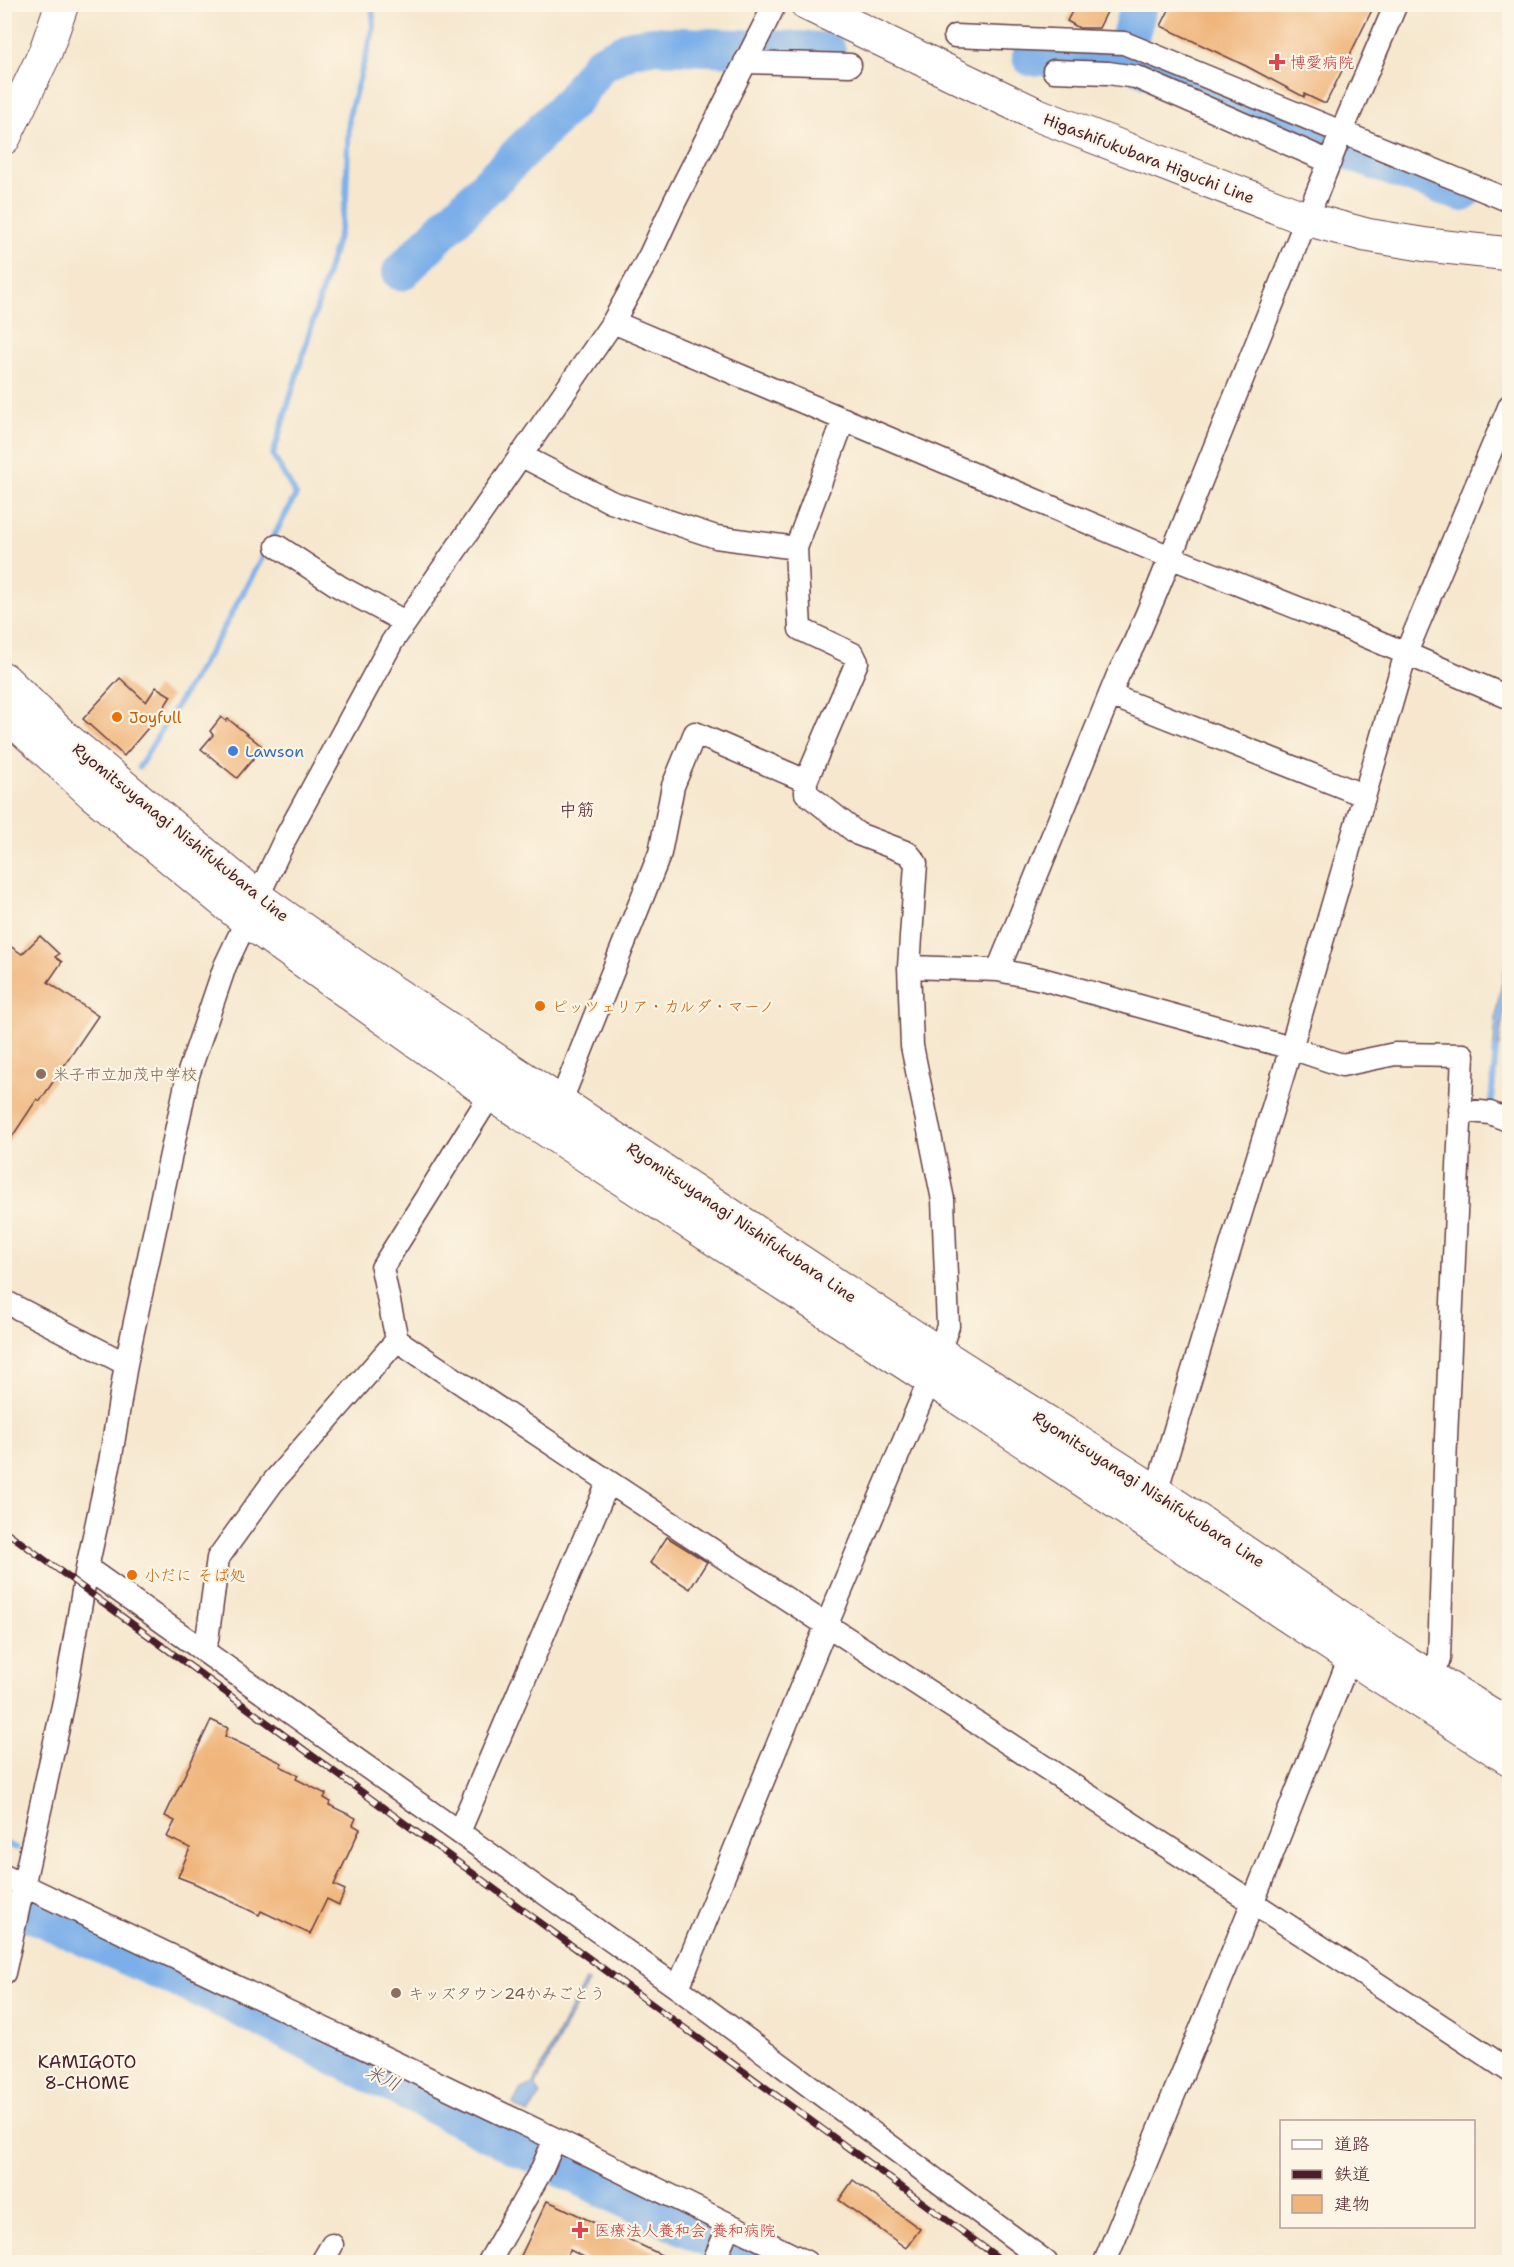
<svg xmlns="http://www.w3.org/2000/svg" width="1514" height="2267" font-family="'Shantell Sans','Klee One',sans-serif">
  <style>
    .water { fill: #7cafe9; stroke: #63678a; stroke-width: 1.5 }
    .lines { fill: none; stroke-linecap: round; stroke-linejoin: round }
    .stream { stroke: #7cafe9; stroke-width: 6 }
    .river { stroke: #7cafe9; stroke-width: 38 }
    .building { fill: #f0b57c }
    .street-casing { stroke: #643d43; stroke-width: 25 }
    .secondary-casing { stroke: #643d43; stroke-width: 35 }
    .street { stroke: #fff; stroke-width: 22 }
    .secondary { stroke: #fff; stroke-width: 33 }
    .rail-casing { stroke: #4a1f2b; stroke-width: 7 }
    .rail { stroke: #fcf5e5; stroke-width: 4.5; stroke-dasharray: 14; stroke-linecap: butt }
    .health-dot { fill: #e0444e; stroke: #fcf5e5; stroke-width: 2 }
    .food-dot { fill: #e8710a; stroke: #fcf5e5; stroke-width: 2 }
    .shop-dot { fill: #3f7fe0; stroke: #fcf5e5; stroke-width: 2 }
    .education-dot { fill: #8d6e63; stroke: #fcf5e5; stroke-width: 2 }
    .labels { text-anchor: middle; stroke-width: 4.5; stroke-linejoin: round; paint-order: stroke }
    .health-label { font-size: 16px; fill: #be3a42; stroke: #fcf5e5; text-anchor: start }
    .street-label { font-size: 16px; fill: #4a1f2b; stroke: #fcf5e5 }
    .food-label { font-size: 16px; fill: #c56008; stroke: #fcf5e5; text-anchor: start }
    .shop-label { font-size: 16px; fill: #366cbe; stroke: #fcf5e5; text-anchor: start }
    .education-label { font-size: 16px; fill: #785e54; stroke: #fcf5e5; text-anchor: start }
    .neighbourhood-label { font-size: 18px; fill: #4a1f2b; stroke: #fcf5e5 }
    .water-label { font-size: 18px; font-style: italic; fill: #5c516e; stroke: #fcf5e5 }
  </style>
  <rect width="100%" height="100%" fill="#fcf5e5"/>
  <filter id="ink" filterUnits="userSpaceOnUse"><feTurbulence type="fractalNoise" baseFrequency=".0167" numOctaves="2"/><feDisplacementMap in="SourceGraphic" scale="12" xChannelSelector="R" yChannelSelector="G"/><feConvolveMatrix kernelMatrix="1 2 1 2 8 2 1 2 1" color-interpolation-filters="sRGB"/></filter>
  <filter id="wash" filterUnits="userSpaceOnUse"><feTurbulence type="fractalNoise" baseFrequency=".008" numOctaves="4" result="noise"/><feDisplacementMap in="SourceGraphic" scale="24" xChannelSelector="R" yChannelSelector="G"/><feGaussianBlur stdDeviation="1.35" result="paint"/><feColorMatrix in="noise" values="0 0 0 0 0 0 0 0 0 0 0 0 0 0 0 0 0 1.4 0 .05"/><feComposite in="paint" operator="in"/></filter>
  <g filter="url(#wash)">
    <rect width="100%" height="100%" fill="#f6e7ce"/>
    <path class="water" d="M1509,950V976L1497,1057H1493L1497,1008Z
      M585,1980L588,1982L535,2087L540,2095L528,2114L513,2104L521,2089L533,2084Z"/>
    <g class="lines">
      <path class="stream" d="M139,767L219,637L296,495L273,455L340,230L346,199L349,115L374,27L372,4
        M1495,1107L1491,1103L1496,1050
        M4,1843L16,1848"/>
      <path class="river" d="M1031,57L1124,59L1311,138L1462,193
        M1124,59L1139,4
        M401,272L573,100L599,65L632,48L651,45L827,51
        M4,1901L222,1999L491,2134L758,2262"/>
    </g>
    <g id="blocks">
      <path class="building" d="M1076,4H1111L1099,28H1079L1067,21Z
        M1172,4H1375L1326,103H1323L1304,94V97L1246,66L1161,26Z
        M120,678L146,702L156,687L171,696L160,714L124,756L83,719Z
        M221,717L226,721L228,719L263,747L237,778L201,749L213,735L210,731Z
        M40,936L59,954L55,957L62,962L48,982L98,1016L40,1101L37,1099L4,1149V942L22,954Z
        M667,1537L707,1562L690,1589L650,1563Z
        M211,1720L228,1728L225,1736L282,1763L280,1766L298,1775L296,1779L326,1794L324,1798L331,1802L329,1805L356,1818L353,1825L360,1829L334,1885L345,1890L339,1905L327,1899L310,1934L261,1911L259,1915L196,1884L178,1877L190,1848L167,1837L175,1821L165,1816Z
        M853,2180L920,2229L906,2248L839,2200Z
        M547,2201L557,2205L676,2262H594L570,2250L563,2262H518Z"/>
    </g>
  </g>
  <g filter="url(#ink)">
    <use href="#blocks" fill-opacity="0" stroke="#643d43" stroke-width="1.5"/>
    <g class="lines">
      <g class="street-casing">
        <path id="street" d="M1396,4L1342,131L1158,588L1133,646L1118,675L998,970L1042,979L1291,1048L1342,1065L1395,1054L1463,1055L1446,1438L1439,1659L1428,1676L1419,1684
          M955,36L1124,43L1510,201
          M745,62L850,65
          M1054,71L1108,73L1136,77L1330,162
          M613,322L1170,557L1323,618L1510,698
          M844,419L796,548L800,629L853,654L857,662L806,781V793L858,834L908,853L916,863L909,967
          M520,455L611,502L716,537L796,548
          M277,546L340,587L405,622
          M1110,695L1363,795
          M491,1094L382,1268L397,1340C765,1589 1139,1826 1510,2071
          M561,1101L660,853L673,786L695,733L806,781
          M1460,1110L1490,1113L1510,1121
          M4,1301L126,1364
          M1156,1492L1291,1048L1406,653L1510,405
          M87,1568L678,1988L1046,2262
          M201,1649L207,1640L218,1558L273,1482L397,1340
          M459,1832L608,1483
          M4,1876L555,2139L806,2262
          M4,1973L64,1701L87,1568L110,1462L126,1364L188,1075L225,966L286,837L392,642L613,322L650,255L674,203L775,4
          M678,1988L827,1624L930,1379L948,1326L943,1200L912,1046L909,967L998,970
          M716,2256L729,2226
          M322,2262L332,2245
          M489,2262L542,2169L555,2139
          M1105,2262L1253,1902L1350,1657L1357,1645"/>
      </g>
      <g class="secondary-casing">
        <path id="secondary" d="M807,4L1038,115L1307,219L1366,235L1427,245L1510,254
          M4,138L45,53L62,4
          M4,679L64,737L258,898L366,974L925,1344L1156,1492L1406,1662L1510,1726
          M4,712L93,794L246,920L491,1094L930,1379L1350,1657L1510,1759"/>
      </g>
      <use href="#street" class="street"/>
      <use href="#secondary" class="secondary"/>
      <g class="rail-casing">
        <path id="rail" d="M4,1530L1004,2262"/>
      </g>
      <use href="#rail" class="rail"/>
    </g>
  </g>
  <g class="health-dot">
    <path d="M1274 53h6v6h6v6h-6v6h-6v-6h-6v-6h6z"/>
    <path d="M577 2221h6v6h6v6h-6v6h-6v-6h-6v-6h6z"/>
  </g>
  <g class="food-dot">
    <circle cx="117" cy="717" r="6"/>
    <circle cx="540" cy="1006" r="6"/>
    <circle cx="132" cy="1575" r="6"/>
  </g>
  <circle class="shop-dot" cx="233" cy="751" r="6"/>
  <g class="education-dot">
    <circle cx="41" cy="1074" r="6"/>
    <circle cx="396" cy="1993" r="6"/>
  </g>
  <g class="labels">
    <g class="health-label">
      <text x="1290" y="68">博愛病院</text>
      <text x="594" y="2236">医療法人養和会 養和病院</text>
    </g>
    <g class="street-label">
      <text transform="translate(1149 158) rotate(21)" y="6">Higashifukubara Higuchi Line</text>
      <text transform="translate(181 832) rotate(39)" y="6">Ryomitsuyanagi Nishifukubara Line</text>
      <text transform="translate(742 1222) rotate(34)" y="6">Ryomitsuyanagi Nishifukubara Line</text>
      <text transform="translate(1149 1489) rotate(33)" y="6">Ryomitsuyanagi Nishifukubara Line</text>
    </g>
    <g class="food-label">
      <text x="129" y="723">Joyfull</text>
      <text x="552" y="1012">ピッツェリア・カルダ・マーノ</text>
      <text x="144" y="1581">小だに そば処</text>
    </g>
    <g class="shop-label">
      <text x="245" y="757">Lawson</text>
    </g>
    <g class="education-label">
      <text x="53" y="1080">米子市立加茂中学校</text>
      <text x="408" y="1999">キッズタウン24かみごとう</text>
    </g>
    <g class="neighbourhood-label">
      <text x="577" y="816">中筋</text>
      <text x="87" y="2068">KAMIGOTO<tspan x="87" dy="21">8-CHOME</tspan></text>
    </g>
    <g class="water-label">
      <text transform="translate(383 2078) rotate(26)" y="6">米川</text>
    </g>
  </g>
  <rect width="1514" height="2267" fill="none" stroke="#fcf5e5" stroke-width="24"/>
  <rect x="1280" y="2120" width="195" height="108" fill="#fcf5e5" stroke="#b59f9b" stroke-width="1.5"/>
  <rect x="1292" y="2140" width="30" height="9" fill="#ffffff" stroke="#b59f9b" stroke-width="1.5"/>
  <text x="1334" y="2150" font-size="18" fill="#4a1f2b">道路</text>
  <rect x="1292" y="2170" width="30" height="9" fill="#4a1f2b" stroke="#b59f9b" stroke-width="1.5"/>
  <text x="1334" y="2180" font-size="18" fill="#4a1f2b">鉄道</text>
  <rect x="1292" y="2195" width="30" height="18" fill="#f0b57c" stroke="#b59f9b" stroke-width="1.5"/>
  <text x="1334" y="2210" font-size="18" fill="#4a1f2b">建物</text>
</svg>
